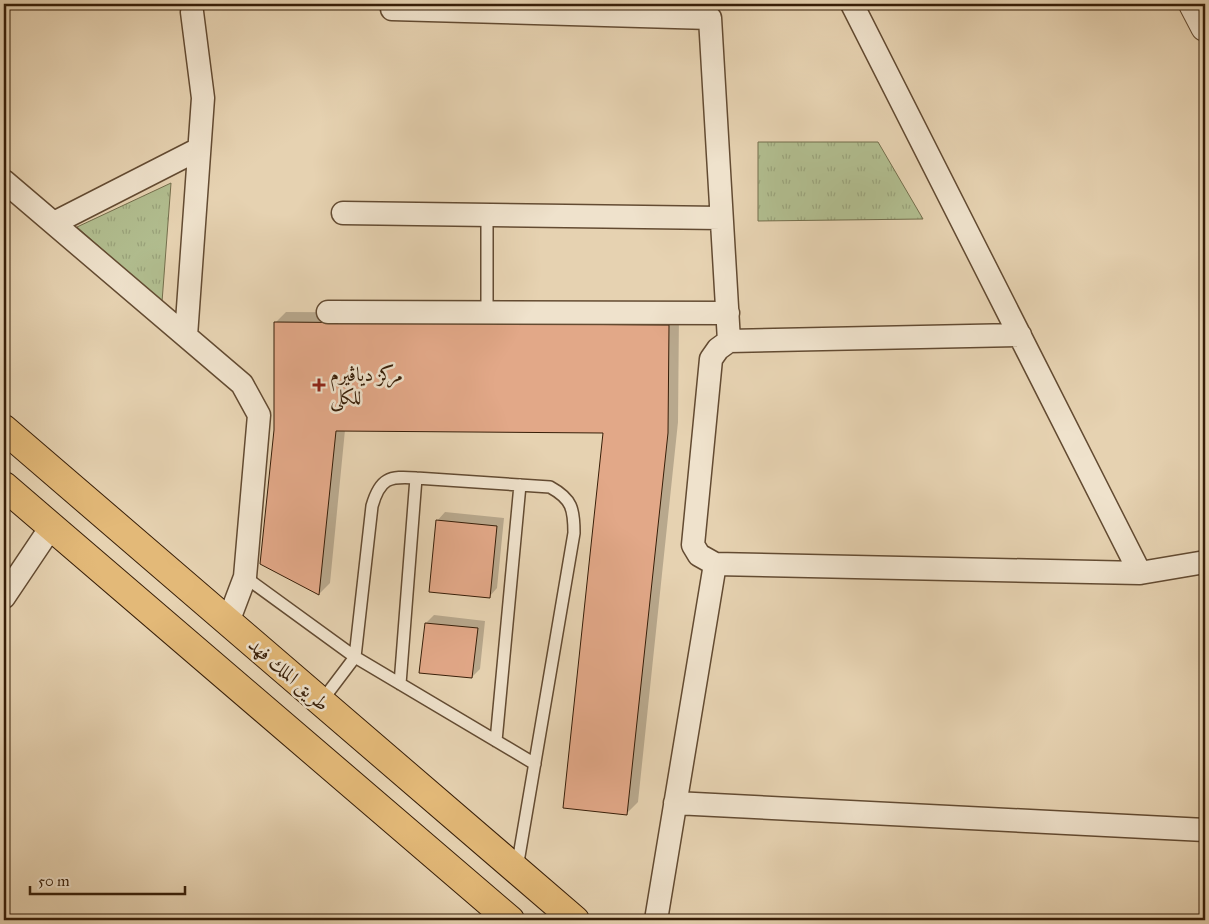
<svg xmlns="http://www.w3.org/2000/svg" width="1209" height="924" font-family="'IM FELL Great Primer',Amiri,serif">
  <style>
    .park { fill: url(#park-tufts); stroke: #746e4c }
    .shadow { fill: #0003 }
    .building { fill: #e2a888; stroke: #371e08 }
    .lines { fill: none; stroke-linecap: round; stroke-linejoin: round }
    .service-casing { stroke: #634b32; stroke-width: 14 }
    .minor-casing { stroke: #634b32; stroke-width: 25 }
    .tertiary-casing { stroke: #634b32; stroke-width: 30 }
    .trunk-casing { stroke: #371e08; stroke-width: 30 }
    .service { stroke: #efe2cc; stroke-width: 11 }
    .minor { stroke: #efe2cc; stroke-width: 22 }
    .tertiary { stroke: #efe2cc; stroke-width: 28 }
    .trunk { stroke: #e3b978; stroke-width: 28 }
    .poi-dot { fill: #8f2418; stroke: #efe2cc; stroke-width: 2 }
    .labels { text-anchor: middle; stroke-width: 5; stroke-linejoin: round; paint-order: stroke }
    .poi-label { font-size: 20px; fill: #371e08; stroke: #efe2cc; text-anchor: start }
    .street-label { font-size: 20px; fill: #371e08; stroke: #efe2cc }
  </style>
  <defs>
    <pattern id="park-tufts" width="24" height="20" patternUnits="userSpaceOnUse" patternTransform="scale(1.25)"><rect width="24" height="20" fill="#b1bd8f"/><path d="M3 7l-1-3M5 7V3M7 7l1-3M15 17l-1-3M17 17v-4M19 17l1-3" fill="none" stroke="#99a27a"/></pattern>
  </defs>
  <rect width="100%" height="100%" fill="#e6d2b1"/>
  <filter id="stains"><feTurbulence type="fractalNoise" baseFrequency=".004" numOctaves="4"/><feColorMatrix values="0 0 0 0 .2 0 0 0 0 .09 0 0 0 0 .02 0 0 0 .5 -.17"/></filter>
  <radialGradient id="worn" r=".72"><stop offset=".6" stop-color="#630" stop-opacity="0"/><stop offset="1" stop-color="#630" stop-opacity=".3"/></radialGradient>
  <path class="park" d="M758,142H878L923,219L758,221Z
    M171,183L162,302L77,227Z"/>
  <path class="shadow" d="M286,312L679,314L678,422L638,802L627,813L604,432L345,430L330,583L319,594L275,430V323Z
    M445,512L504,518L497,588L489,597L437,521Z
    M434,615L485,621L480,669L472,677L426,623Z"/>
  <path class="building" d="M274,322L669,325L668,433L627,815L563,808L603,433L336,431L319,595L260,564L274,430Z
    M436,520L497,526L490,598L429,592Z
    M425,623L478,628L472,678L419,673Z"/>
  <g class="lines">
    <g class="service-casing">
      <path id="service" d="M487,215V312
        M245,577L355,657L535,764
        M400,684L416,478
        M321,702L355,657L372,506C380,478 389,476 416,478L550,487C572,499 574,509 574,533L517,868
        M496,741L520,485"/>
    </g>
    <g class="minor-casing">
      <path id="minor" d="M392,4V9L710,18L729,341L1020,335
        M852,4L1140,573
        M4,181L242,384L259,415L245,577L228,622
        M343,213L721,218
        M54,223L199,149
        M328,312L728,313
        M186,336L203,98L192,12
        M729,341L718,349L711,359L693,545L699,555L715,564L1140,573L1205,562
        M4,597L51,527
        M675,803L1205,830
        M656,920L715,564"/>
    </g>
    <g class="tertiary-casing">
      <path id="tertiary" d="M1193,4L1205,27"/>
    </g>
    <g class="trunk-casing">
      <path id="trunk" d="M4,429L575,920
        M4,486L510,920"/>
    </g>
    <use href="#service" class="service"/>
    <use href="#minor" class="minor"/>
    <use href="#tertiary" class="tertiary"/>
    <use href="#trunk" class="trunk"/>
  </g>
  <path class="poi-dot" d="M316.5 377.5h5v5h5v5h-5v5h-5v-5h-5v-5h5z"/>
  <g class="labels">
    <g class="poi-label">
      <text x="330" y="381">مركز دياڤيرم<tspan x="330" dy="23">للكلى</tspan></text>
    </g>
    <g class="street-label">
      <text transform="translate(289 674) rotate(41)" y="7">طريق الملك فهد</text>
    </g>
  </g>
  <rect width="1209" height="924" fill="none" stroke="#e6d2b1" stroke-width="20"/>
  <rect x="5" y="5" width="1199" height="914" fill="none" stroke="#371e08" stroke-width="2.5"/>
  <rect x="10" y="10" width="1189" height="904" fill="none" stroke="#371e08"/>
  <path d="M30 886v8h155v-8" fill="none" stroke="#371e08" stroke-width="2.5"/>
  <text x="38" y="886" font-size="15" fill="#371e08" stroke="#efe2cc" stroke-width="4" paint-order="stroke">50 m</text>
  <rect width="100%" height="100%" filter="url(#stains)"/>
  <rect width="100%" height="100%" fill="url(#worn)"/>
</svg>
